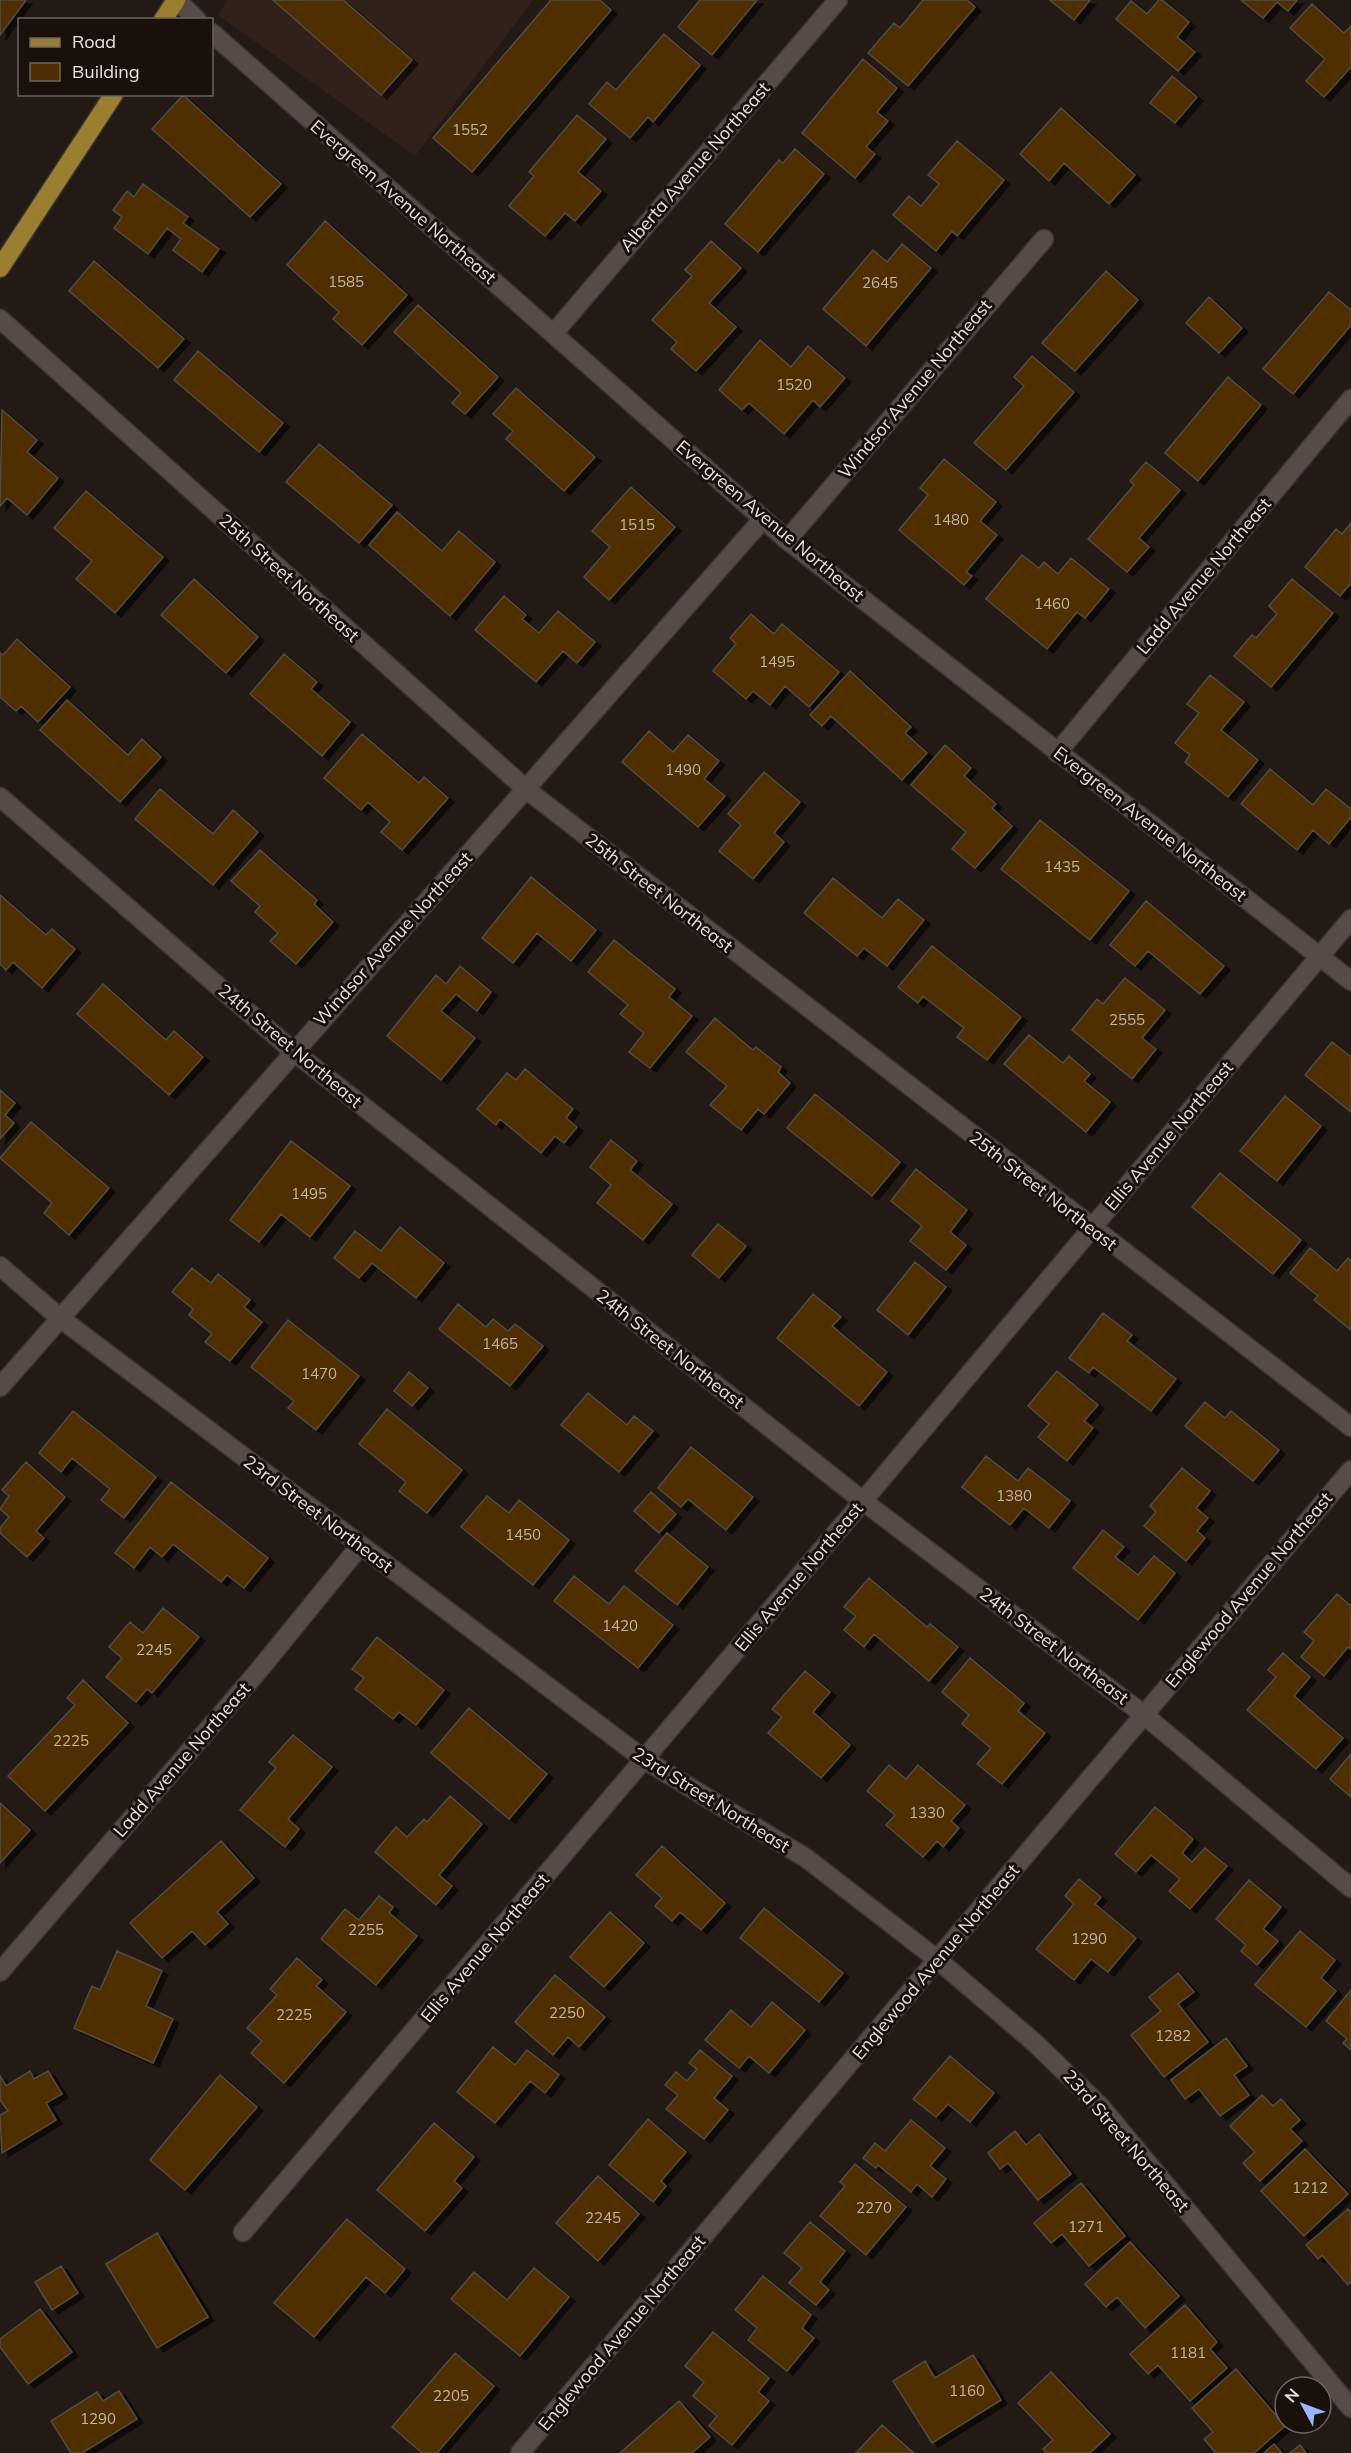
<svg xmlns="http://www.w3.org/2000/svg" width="1351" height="2453" font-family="Mulish,sans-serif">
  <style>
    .built { fill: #31211b }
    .building { fill: #4f2d00; stroke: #544c43; stroke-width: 1.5; filter: url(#shadow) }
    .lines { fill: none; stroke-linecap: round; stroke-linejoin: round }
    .street-casing { stroke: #3c3533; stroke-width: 21 }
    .primary-casing { stroke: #3c3533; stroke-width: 21 }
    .street { stroke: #574b47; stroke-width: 18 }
    .primary { stroke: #9a7f31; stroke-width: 18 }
    .labels { text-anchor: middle; stroke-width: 6; stroke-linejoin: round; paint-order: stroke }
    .number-label { font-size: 15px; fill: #c2b4a6 }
    .street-label { font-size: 18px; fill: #e8e1de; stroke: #19100c }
  </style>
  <defs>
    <filter id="shadow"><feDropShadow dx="6" dy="4" stdDeviation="0" flood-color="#0009"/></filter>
  </defs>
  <rect width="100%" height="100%" fill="#231915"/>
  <path class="built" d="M228,0H533L415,156L218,15Z"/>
  <path class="building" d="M0,0H26L0,35Z
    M273,0H343L412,60L381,95Z
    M551,0H600L611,10L472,172L433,138Z
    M700,0H757L712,55L678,27Z
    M923,0H967L975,7L908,86L868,53L894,23L900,28Z
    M1050,0H1090L1074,20Z
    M1159,0H1162L1189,22L1177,37L1195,52L1178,71L1116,19L1131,1L1147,14Z
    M1241,0H1297L1288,11L1277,2L1263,18Z
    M1312,4L1344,33L1351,26V67L1324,97L1306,81L1325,59L1290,28Z
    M664,34L700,65L653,122L648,117L630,138L589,104L607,82L616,90Z
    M863,59L897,88L877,112L888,121L866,147L875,154L855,178L802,133Z
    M1172,76L1197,97L1175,123L1150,103Z
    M183,95L281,184L250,217L152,129Z
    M1061,108L1135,175L1109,204L1064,163L1049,181L1020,154Z
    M577,115L606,139L578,172L601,191L575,221L565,213L545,236L509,206L534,176L529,172Z
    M957,141L1004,180L957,236L952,231L936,251L893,215L909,196L921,206L939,184L928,175Z
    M795,149L824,174L758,252L725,224L779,160L783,163Z
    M143,184L188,217L183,223L219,249L202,272L173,250L181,239L167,228L148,254L114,228L122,217L113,210L127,191L134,197Z
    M325,221L407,295L362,345L333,319L339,312L287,265Z
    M711,241L741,268L709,303L736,327L696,371L671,349L677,342L652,320L692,276L685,270Z
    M902,244L931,268L866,346L823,309L873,250L887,262Z
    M94,261L184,339L158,368L69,291Z
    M1106,271L1138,300L1075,371L1042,343Z
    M1329,292L1351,310V325L1293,394L1263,369Z
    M1209,297L1242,328L1219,353L1186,323Z
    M418,305L498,377L465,414L452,403L461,393L394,332Z
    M760,340L791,367L808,346L845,378L820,407L813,400L784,434L749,403L742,410L719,390Z
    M198,351L283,423L259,452L174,380Z
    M1032,356L1074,392L1006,470L974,443L1024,386L1014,377Z
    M1228,377L1261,405L1198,481L1165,453Z
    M516,388L595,457L564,491L506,439L513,431L493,414Z
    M2,410L37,440L27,452L58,478L27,515L7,498L0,506Z
    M319,444L392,505L359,543L286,482Z
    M944,459L996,502L980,521L997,535L966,572L972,576L964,585L899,530L928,495L920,488Z
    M1146,462L1180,490L1139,538L1149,547L1127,572L1088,539L1134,485L1130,481Z
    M631,487L675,527L609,600L584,577L610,547L592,531Z
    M86,491L163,557L115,613L76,579L92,561L54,528Z
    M397,512L442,551L459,531L495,562L450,616L369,545Z
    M1351,523V583L1340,596L1305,567L1336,529L1342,534Z
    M1022,555L1039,568L1044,562L1058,574L1071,558L1109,589L1085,618L1077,612L1047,649L986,599Z
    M194,579L258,637L226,673L161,615Z
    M1292,579L1333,613L1271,687L1234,656L1252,635L1256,638L1277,614L1269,606Z
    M504,596L526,615L522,619L539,633L558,611L595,642L577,663L563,651L536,682L475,630Z
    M751,614L774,634L782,624L839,672L809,707L785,686L770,705L753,691L746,699L713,671L736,644L730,638Z
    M17,639L70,687L38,722L21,706L16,711L0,697V653L3,655Z
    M284,654L317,682L311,689L350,722L322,756L250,694Z
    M850,671L911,727L905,733L927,753L902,780L831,716L822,726L810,715Z
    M1210,675L1244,702L1221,730L1258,760L1228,797L1185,762L1190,755L1175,743L1199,713L1187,704Z
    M67,700L128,755L142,739L161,757L120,802L40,730Z
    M649,731L673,752L688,735L719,761L704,779L725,796L698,827L622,762Z
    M362,734L419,783L424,777L448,798L402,850L381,832L390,822L368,802L361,810L324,778Z
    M945,745L971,768L964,776L996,804L992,808L1012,826L975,868L952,849L966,832L911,785Z
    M1270,769L1313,805L1326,789L1351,809V817L1329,844L1313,830L1297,850L1241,804Z
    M764,772L800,802L774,833L784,842L753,879L719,851L741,825L728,814Z
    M160,789L213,834L233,810L258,832L213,885L135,819Z
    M1040,820L1129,891L1090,940L1001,869Z
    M260,850L317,900L314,904L333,922L296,964L270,941L278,933L255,912L260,906L231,881Z
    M531,877L596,930L571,961L537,933L513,963L482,938Z
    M833,878L882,918L898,899L924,920L887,966L864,948L857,956L804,913Z
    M0,895L46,935L52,929L75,949L42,988L13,962L6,970L0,964Z
    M1146,901L1224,966L1200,994L1148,951L1135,966L1110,945Z
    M614,940L675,989L669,997L692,1016L650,1068L629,1052L644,1033L620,1014L628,1005L588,972Z
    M932,946L1021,1017L987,1060L957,1037L964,1028L923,996L918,1003L898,987Z
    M460,966L491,992L477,1011L456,994L441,1011L475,1038L441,1080L387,1036L436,975L446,984Z
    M1125,978L1165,1010L1142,1038L1156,1049L1132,1079L1072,1030L1097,999L1103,1004Z
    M103,984L166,1040L174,1031L203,1057L169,1095L77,1014Z
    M715,1018L753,1050L756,1047L781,1067L778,1072L790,1083L764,1114L758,1109L741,1130L710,1105L727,1086L686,1052Z
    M1029,1035L1063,1063L1069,1056L1090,1074L1084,1081L1110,1102L1086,1132L1004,1064Z
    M1332,1042L1351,1057V1112L1305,1075Z
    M525,1069L573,1109L566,1118L577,1127L564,1143L555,1136L541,1153L500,1119L496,1125L477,1109L507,1073L516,1080Z
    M0,1090L15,1103L5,1115L14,1123L0,1139Z
    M815,1094L900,1162L872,1196L787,1128Z
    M1285,1096L1321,1126L1277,1181L1240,1151Z
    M31,1122L109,1188L69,1235L44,1213L52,1203L0,1158Z
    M611,1140L637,1161L630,1170L672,1204L643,1240L597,1203L611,1185L590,1167Z
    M291,1141L350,1186L310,1237L281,1214L259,1242L230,1220Z
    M916,1169L967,1210L950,1232L966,1245L946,1270L910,1241L922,1226L891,1201Z
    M1220,1173L1301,1240L1273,1274L1192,1207Z
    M718,1224L746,1246L719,1278L692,1255Z
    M400,1227L444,1263L416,1298L372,1263L359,1278L334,1258L355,1231L381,1251Z
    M1310,1248L1337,1271L1348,1258L1351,1261V1330L1314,1300L1318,1296L1290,1273Z
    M915,1262L946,1287L908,1335L877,1310Z
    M192,1268L211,1283L218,1274L250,1300L244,1307L262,1322L230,1361L205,1342L212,1334L189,1315L193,1309L172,1292Z
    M813,1294L841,1317L832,1326L887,1372L859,1406L777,1338Z
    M458,1304L486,1327L493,1319L508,1331L515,1324L543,1346L510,1386L439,1329Z
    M1103,1313L1132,1335L1127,1341L1176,1379L1151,1411L1093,1367L1089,1373L1069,1358Z
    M288,1320L359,1376L316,1430L288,1408L294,1401L251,1367Z
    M1057,1371L1098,1405L1084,1421L1093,1428L1067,1461L1038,1437L1049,1424L1028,1406Z
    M409,1372L428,1388L412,1406L394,1391Z
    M588,1393L627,1425L634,1416L653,1431L619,1472L561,1425Z
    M1205,1402L1225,1418L1231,1411L1279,1450L1253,1481L1185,1426Z
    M387,1409L462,1470L427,1513L399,1491L406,1482L359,1444Z
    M73,1411L156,1477L124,1518L101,1500L110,1489L72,1458L61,1472L39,1453Z
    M691,1447L753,1497L726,1530L688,1499L681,1507L658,1488Z
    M986,1456L1018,1481L1028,1468L1070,1501L1049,1528L1024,1508L1010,1525L962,1487Z
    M26,1462L65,1497L36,1531L44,1538L27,1557L0,1533V1528L9,1517L0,1509L9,1496L2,1490Z
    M1182,1468L1210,1491L1196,1508L1208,1518L1197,1531L1205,1538L1186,1561L1144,1526L1156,1512L1150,1506Z
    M171,1482L268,1558L244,1588L227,1575L221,1582L173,1544L162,1557L150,1547L134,1568L115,1553Z
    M651,1492L676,1514L659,1533L634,1511Z
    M487,1496L509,1513L519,1500L569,1540L533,1585L461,1527Z
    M1103,1530L1124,1547L1115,1557L1138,1575L1154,1556L1175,1573L1138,1620L1073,1568Z
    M667,1533L708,1567L677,1605L635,1571Z
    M574,1576L609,1604L624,1586L673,1625L638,1668L554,1601Z
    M869,1578L927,1627L930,1624L958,1647L929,1681L874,1634L864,1647L844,1630L856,1616L844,1607Z
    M1337,1594L1351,1606V1649L1348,1647L1324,1676L1301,1657L1314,1641L1304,1632Z
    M163,1608L199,1637L152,1693L147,1689L136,1702L106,1677L122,1658L109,1647L130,1622L143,1633Z
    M377,1637L444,1690L416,1725L399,1712L393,1719L355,1689L364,1678L352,1669Z
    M1283,1653L1310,1677L1294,1696L1343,1738L1316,1769L1247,1710L1276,1677L1268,1670Z
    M970,1658L1024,1703L1018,1711L1045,1733L1002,1784L977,1764L991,1748L962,1724L969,1715L942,1692Z
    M805,1671L830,1692L813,1712L850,1745L821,1778L768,1733L782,1717L772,1709Z
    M83,1680L128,1723L45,1811L8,1776L75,1705L67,1698Z
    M469,1708L547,1774L509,1819L431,1753Z
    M293,1735L332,1767L288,1819L299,1829L285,1847L240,1810L276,1768L269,1762Z
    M1351,1754V1797L1330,1779Z
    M889,1765L906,1779L918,1765L965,1805L951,1821L959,1828L943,1847L937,1841L923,1857L886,1825L895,1815L867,1791Z
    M450,1796L482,1824L439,1875L452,1886L436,1905L375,1852L396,1827L407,1837L424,1819L427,1822Z
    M0,1803L30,1830L0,1863Z
    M1155,1807L1193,1839L1182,1853L1192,1862L1205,1848L1227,1866L1190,1909L1169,1891L1180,1879L1151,1855L1136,1872L1115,1854Z
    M221,1841L254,1878L217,1912L228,1924L205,1945L192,1931L162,1958L130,1923Z
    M662,1846L725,1903L701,1930L680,1912L672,1921L655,1906L662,1898L636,1875Z
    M1079,1879L1101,1897L1095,1904L1136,1938L1108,1972L1091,1959L1074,1980L1036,1949L1074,1904L1065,1896Z
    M1249,1880L1281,1907L1263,1929L1278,1941L1257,1965L1241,1951L1246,1945L1216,1919Z
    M379,1896L393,1907L389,1913L417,1936L376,1985L321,1939L345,1909L359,1920Z
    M764,1908L843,1973L819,2002L740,1938Z
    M610,1912L644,1943L604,1987L570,1957Z
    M1300,1931L1335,1960L1321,1978L1336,1991L1306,2027L1255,1985Z
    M117,1951L162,1971L146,2006L173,2019L153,2063L74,2028L92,1986L100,1990Z
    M297,1958L322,1980L316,1986L346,2012L284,2083L251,2053L262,2041L247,2028L277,1995L270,1989Z
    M1178,1973L1194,1992L1178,2004L1208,2042L1164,2077L1131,2035L1161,2011L1149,1997Z
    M555,1975L605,2017L579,2047L568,2037L553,2055L515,2022Z
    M1351,1990V2050L1343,2043L1347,2039L1326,2021Z
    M772,2002L805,2030L769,2073L749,2056L739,2068L705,2040L731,2010L751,2027Z
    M1226,2038L1247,2066L1234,2075L1249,2095L1220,2116L1199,2089L1185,2099L1171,2080Z
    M493,2047L515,2065L527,2050L559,2075L545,2093L530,2081L495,2123L457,2092Z
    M700,2050L732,2076L714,2098L728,2110L704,2139L666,2109L678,2095L665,2085L676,2072L687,2081L697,2069L689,2063Z
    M950,2056L994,2093L970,2122L948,2104L936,2117L913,2099Z
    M30,2071L34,2079L48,2071L62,2094L46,2103L56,2120L2,2153L0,2115L8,2111L0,2100V2076L6,2086Z
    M220,2075L257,2107L185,2190L150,2160Z
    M1262,2095L1273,2106L1281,2099L1300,2120L1290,2129L1302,2141L1260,2181L1243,2163L1255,2152L1230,2126Z
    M648,2119L686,2152L661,2181L666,2186L653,2202L609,2165Z
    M911,2120L945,2148L930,2166L946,2179L932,2197L917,2184L911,2192L878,2165L876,2168L863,2158L875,2143L885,2151Z
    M434,2123L474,2157L454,2181L462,2188L425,2231L377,2190Z
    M1015,2131L1026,2145L1039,2134L1071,2174L1038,2200L1008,2163L1000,2169L988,2153Z
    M1305,2149L1348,2194L1304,2236L1261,2191Z
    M855,2164L906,2207L866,2255L820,2216L845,2186L840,2182Z
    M598,2176L639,2214L598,2261L556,2223Z
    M1081,2183L1125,2236L1089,2266L1062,2234L1051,2243L1034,2223Z
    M1348,2209L1351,2213V2282L1348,2285L1322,2255L1318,2259L1306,2245Z
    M347,2219L405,2269L385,2293L366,2277L314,2337L274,2303Z
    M810,2222L845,2251L820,2282L829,2290L816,2305L789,2283L802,2268L784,2253Z
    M157,2233L208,2317L157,2348L106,2264Z
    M1130,2242L1179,2296L1145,2328L1117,2297L1106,2307L1085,2284Z
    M61,2266L78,2293L52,2310L35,2282Z
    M534,2268L569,2297L520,2356L451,2299L474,2272L507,2300Z
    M763,2276L811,2315L802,2328L814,2338L787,2371L748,2340L757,2328L735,2310Z
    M1185,2305L1217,2342L1210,2349L1227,2368L1190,2401L1158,2365L1148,2374L1130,2354Z
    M40,2309L72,2352L28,2384L0,2347V2339Z
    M713,2332L769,2378L758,2392L769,2401L732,2445L709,2426L717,2416L693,2396L704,2382L685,2366Z
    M455,2353L494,2386L437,2453H422L392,2427Z
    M973,2355L1001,2400L932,2443L893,2381L925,2361L935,2378Z
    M1236,2369L1285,2426L1254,2453H1216L1204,2439L1213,2432L1192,2408Z
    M1051,2372L1110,2434L1090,2453H1047L1043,2449L1053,2440L1018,2403Z
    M119,2391L137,2419L82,2453H71L51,2421L97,2392L103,2401Z
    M679,2401L710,2437L692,2453H620Z
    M882,2425L914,2453H856Z
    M1274,2444L1282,2453H1264Z
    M1300,2445L1306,2453H1290Z"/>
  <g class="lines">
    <g class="street-casing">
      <path id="street" d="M177,0L197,20
        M212,33L787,540L1351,981
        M0,319L527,790L1351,1427
        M553,334L838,0
        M787,540L1044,239
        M1057,753L1351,399
        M0,797L293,1051L863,1501L1143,1714L1351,1888
        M0,1266L60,1318L645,1760L806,1858L938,1960L1035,2043L1101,2107L1351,2408
        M0,1387L763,519
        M0,1972L260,1669L360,1546
        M243,2232L863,1501L1351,919
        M520,2453L1351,1470"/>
    </g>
    <g class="primary-casing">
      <path id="primary" d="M163,20L176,0
        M0,268L114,94"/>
    </g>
    <use href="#street" class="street"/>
    <use href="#primary" class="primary"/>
  </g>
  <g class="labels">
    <g class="number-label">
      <text x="470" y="135">1552</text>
      <text x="346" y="287">1585</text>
      <text x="880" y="288">2645</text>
      <text x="794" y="390">1520</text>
      <text x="951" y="525">1480</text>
      <text x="637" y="530">1515</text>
      <text x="1052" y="609">1460</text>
      <text x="777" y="667">1495</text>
      <text x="683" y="775">1490</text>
      <text x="1062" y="872">1435</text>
      <text x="1127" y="1025">2555</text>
      <text x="309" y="1199">1495</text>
      <text x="500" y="1349">1465</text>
      <text x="319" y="1379">1470</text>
      <text x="1014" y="1501">1380</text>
      <text x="523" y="1540">1450</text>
      <text x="620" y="1631">1420</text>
      <text x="154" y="1655">2245</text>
      <text x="71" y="1746">2225</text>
      <text x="927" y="1818">1330</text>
      <text x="366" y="1935">2255</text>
      <text x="1089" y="1944">1290</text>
      <text x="567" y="2018">2250</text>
      <text x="294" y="2020">2225</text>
      <text x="1173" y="2041">1282</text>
      <text x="1310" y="2193">1212</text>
      <text x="874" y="2213">2270</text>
      <text x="603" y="2223">2245</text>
      <text x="1086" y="2232">1271</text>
      <text x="1188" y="2358">1181</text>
      <text x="967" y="2396">1160</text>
      <text x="451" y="2401">2205</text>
      <text x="98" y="2424">1290</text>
    </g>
    <g class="street-label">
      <text transform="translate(695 167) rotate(-49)" y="6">Alberta Avenue Northeast</text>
      <text transform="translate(403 202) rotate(41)" y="6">Evergreen Avenue Northeast</text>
      <text transform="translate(915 389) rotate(-50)" y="6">Windsor Avenue Northeast</text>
      <text transform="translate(770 521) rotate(40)" y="6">Evergreen Avenue Northeast</text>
      <text transform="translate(1204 576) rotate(-50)" y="6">Ladd Avenue Northeast</text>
      <text transform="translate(289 578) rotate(42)" y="6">25th Street Northeast</text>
      <text transform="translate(1150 824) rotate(38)" y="6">Evergreen Avenue Northeast</text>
      <text transform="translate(659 893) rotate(38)" y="6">25th Street Northeast</text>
      <text transform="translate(393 939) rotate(-48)" y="6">Windsor Avenue Northeast</text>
      <text transform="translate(290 1046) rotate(40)" y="6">24th Street Northeast</text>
      <text transform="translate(1169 1136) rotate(-50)" y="6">Ellis Avenue Northeast</text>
      <text transform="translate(1043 1191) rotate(38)" y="6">25th Street Northeast</text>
      <text transform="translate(670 1349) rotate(38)" y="6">24th Street Northeast</text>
      <text transform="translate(318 1514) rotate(37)" y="6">23rd Street Northeast</text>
      <text transform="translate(799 1577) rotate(-50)" y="6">Ellis Avenue Northeast</text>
      <text transform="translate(1249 1590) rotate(-50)" y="6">Englewood Avenue Northeast</text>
      <text transform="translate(1054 1646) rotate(37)" y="6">24th Street Northeast</text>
      <text transform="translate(182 1760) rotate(-49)" y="6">Ladd Avenue Northeast</text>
      <text transform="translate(711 1800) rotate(32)" y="6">23rd Street Northeast</text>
      <text transform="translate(485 1948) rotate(-50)" y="6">Ellis Avenue Northeast</text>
      <text transform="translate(936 1962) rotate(-50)" y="6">Englewood Avenue Northeast</text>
      <text transform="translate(1126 2141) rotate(49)" y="6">23rd Street Northeast</text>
      <text transform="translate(622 2333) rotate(-50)" y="6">Englewood Avenue Northeast</text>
    </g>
  </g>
  <rect x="18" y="18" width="195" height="78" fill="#19100c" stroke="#6c6460" stroke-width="1.5"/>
  <rect x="30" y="38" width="30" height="9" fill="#9a7f31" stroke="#6c6460" stroke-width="1.5"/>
  <text x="72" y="48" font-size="18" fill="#e8e1de">Road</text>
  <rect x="30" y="63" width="30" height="18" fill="#4f2d00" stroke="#6c6460" stroke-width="1.5"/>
  <text x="72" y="78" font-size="18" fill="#e8e1de">Building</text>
  <g transform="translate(1303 2405) rotate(311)"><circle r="28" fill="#19100c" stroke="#6c6460" stroke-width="1.5"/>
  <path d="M0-4.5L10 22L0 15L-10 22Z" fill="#99b5fd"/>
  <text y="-9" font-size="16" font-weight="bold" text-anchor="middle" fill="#e8e1de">N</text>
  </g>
</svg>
